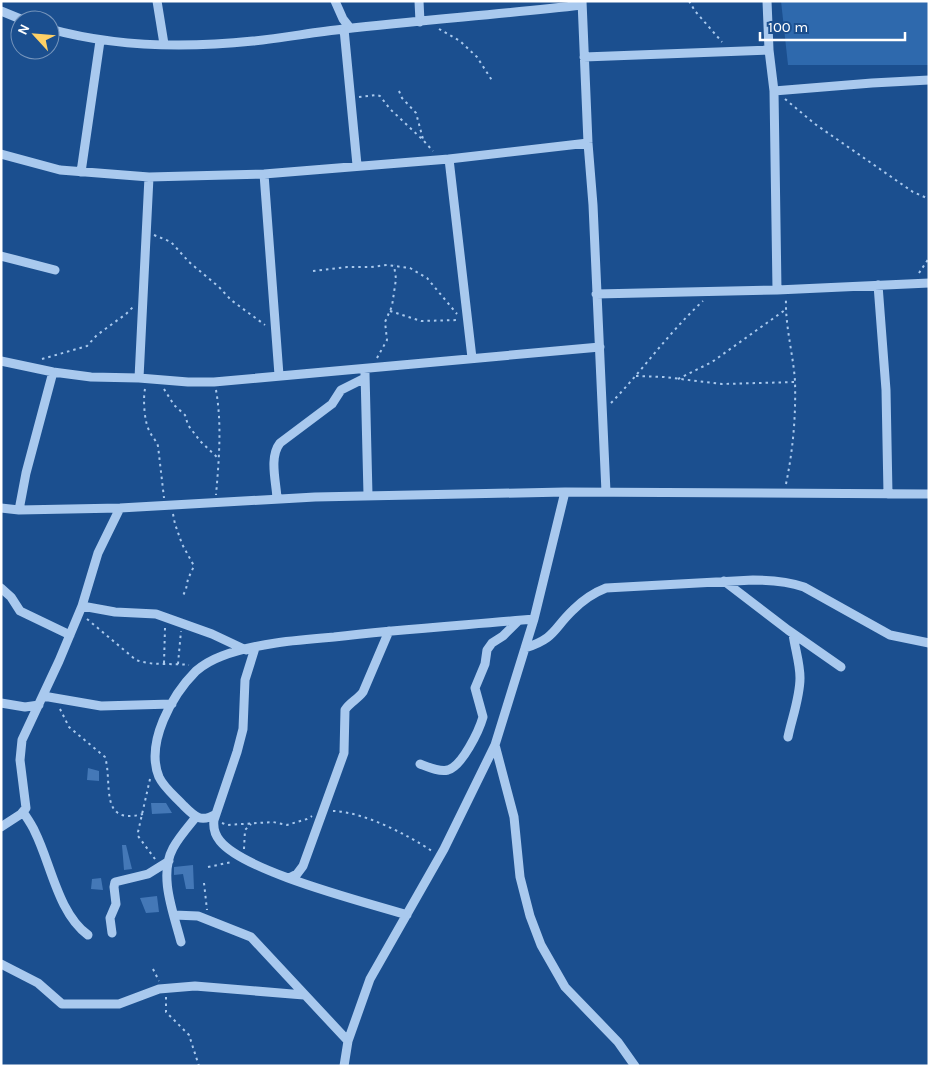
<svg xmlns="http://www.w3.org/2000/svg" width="930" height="1067" font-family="Karla,sans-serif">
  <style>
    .green { fill: #2e69ad }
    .building { fill: #4478b7 }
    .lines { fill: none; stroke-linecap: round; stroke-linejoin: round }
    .path { stroke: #a9c9ee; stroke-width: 2; stroke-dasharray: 2.5 4; stroke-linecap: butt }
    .minor { stroke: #a9c9ee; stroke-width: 9 }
  </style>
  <rect width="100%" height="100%" fill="#1b4f8f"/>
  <path class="green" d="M781,1H929V65H788Z"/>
  <path class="building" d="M88,768L99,771V781L87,780Z
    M151,803H166L172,813L152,814Z
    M122,845H126L132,869L124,870Z
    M193,865L194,889H186L183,874L174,875V867Z
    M101,878L103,890L91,889L92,879Z
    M157,896L159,912L146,913L140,898Z"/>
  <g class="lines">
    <path class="path" d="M689,1L695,11L722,42
      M439,29L460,41L477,57L493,82
      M399,91L402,98L416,113L423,139
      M359,97L376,95L380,96L390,109L423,140L433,151
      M785,99L815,124L913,192L929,199
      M154,235L171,242L189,262L219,287L231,300L265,325
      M313,271L347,267H371L387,265L410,268L427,278L457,314
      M919,273L929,258
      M390,311L421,321L459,320
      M377,358L387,340L385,322L392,306L396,279L394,265
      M42,359L87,346L97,335L126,314L133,307
      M636,376L664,377L722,384L795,382
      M678,379L712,362L785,310
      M145,389C143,398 144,423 150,432C152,437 156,440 158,446L164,498
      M164,389L174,405L185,415L188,425L200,441L219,459
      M216,390C222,424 219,460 216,495
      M611,403C643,370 669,332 703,301
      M786,484C793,450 796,416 795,381C793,353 785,326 786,298
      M173,514L175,524L182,544L194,566L188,579L186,589L182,598
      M87,619L136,660C153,666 172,663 189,665
      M164,663L165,628
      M178,664L181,631
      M60,709L69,727L105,757C113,783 98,826 143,814
      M150,779L138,832V836L155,859
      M333,811C364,812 406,834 432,851
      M222,823L227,825L273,822L287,825L307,819L312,816
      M244,849L245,830L251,824
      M208,867L232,862
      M204,883L207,910
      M153,969L159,981
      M166,997V1012L189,1035L199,1066"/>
    <path class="minor" d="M157,1L164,44
      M335,1L343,19L350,28
      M419,1L420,22
      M582,1L588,143L593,205L606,492
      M767,1L769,50L774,91L777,290
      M1,11L23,20
      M50,29C115,47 186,48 253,41C284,38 314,32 344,29C423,20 503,14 582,5
      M344,29L357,165
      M584,57L769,50
      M774,91L872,83L929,80
      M1,154L60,170L149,177L264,174L449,159L588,143
      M449,159L472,358
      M81,172L100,41
      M264,174L279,375
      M1,256L55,270
      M878,285L886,390L888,494
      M596,294L777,290L929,283
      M1,361L53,372L91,377L139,378L188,382H214L600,347
      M365,373L368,495
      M139,378L149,177
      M277,498C276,481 269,457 280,443L332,404L341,390L365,378
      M1,508L19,510L120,508L315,497L565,492L929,494
      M19,510L26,473L53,372
      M724,581L788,630L841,667
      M1,588L11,597L20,611L70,635
      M82,606L115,612L156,614L212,634L246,650
      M255,648L245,680L243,729L237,752L214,820C213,828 215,835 220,841C245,872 365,902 407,915
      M525,648C556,638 553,629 573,610C583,600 593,593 606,588L753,580C771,580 787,581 804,587L890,635L929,643
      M43,696L101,706L172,704
      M1,703L25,707L39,705
      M788,737C792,718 800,697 800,678C800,663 795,649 793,634
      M495,745L514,817L520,877L530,916L541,945L565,987L618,1042L635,1066
      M420,764C428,767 439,772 448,770C462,766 479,731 483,717L475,688L485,664L487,650L492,643L503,636L518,621
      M23,812C27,818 32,825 35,832C51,864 58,913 88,935
      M216,814C201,823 195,817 184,806C176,797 164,788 159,777C145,743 172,695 196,671C203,665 214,659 222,656C257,643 297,640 334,637C401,629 468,625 534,619
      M1,827L21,814L26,808L20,760L22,740L59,661L82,606L98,553L120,508
      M289,878L297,874L303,866L344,753L345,710C349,703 358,699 363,692L389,631
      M174,915L198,916L251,937L348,1041
      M112,933L110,918L116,904L114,887L115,882L148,874L169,861
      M181,942C174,914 158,876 173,848C179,837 188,827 196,817
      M1,964L38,983L62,1004H119L159,989L195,986L304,995
      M344,1066L348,1041L370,979L444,849L495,745L534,619L565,492"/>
  </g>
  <rect width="930" height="1067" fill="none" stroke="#ffffff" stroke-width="5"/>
  <g transform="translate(35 35) rotate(296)"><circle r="24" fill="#1b4f8f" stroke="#7695bc"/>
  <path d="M0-4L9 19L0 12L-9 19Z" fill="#ffd166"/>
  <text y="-8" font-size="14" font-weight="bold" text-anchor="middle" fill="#ffffff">N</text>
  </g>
  <path d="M760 32v8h145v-8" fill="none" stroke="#ffffff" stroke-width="2.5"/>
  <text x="768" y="32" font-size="15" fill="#ffffff" stroke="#1b4f8f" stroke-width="4" paint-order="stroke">100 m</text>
</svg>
